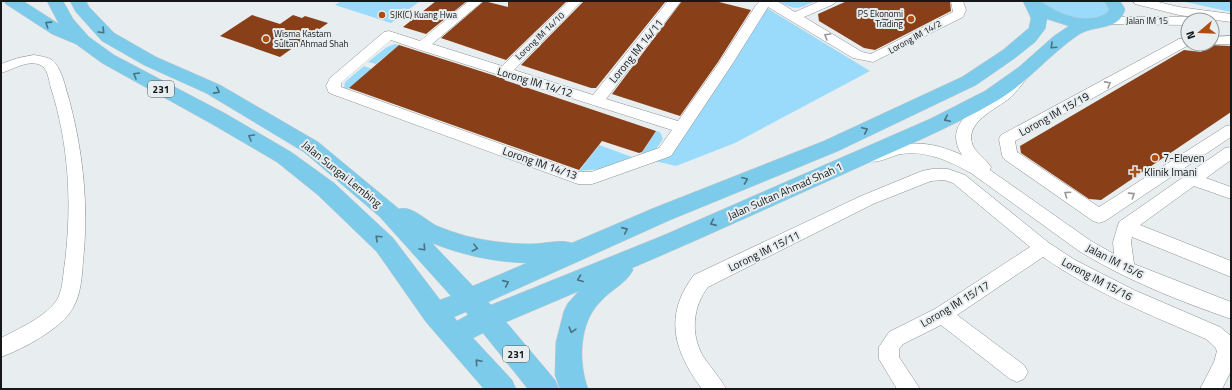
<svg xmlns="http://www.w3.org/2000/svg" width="1232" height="390" font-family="'Titillium Web',sans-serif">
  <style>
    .green { fill: #9adbfc }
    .building { fill: #894019 }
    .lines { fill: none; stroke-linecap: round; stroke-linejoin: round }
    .minor-casing { stroke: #8c9092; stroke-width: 1 }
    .major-casing { stroke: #c7c7c8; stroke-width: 1 }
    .minor { fill: #fff; fill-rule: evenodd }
    .major { fill: #7ccbea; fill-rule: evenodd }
    .oneway { stroke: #487181 }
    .oneway2 { stroke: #969797 }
    .poi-dot { fill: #af4d11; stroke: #e8edef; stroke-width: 1.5 }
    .labels { text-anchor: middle; stroke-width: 4; stroke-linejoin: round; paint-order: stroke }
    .far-poi-label { font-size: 9px; fill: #151718; stroke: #e8edef; text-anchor: start }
    .far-street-label { font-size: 9px; fill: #151718; stroke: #e8edef }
    .shield { fill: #e8edef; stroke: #545758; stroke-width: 1 }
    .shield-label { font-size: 10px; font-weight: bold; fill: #151718 }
    .street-label { font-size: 11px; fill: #151718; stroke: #e8edef }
    .poi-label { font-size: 11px; fill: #151718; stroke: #e8edef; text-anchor: start }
  </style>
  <rect width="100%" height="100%" fill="#e8edef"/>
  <path class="green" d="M341,1H420L391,23L335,5Z
    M778,1H816C798,9 796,11 778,1Z
    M1038,1H1106L1109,8L1108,13C1086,27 1057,14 1038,1Z
    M1181,1H1231V12Z
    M762,5L870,71L735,143L676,166L646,159L665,152Z
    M395,44L399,45L376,64L368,62L387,47Z
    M364,66L372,69L348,89L344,88L345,82Z
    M656,131L660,132L663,139L656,149L641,154Z
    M599,145L632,157L600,169L579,171Z"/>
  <path class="building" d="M436,1H467L426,34L403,27Z
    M484,1L508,7V1H567L506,60L441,38Z
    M584,1H666L596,88H591L521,65Z
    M682,1H715L751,10L718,62L680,116L612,94Z
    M847,1H950L951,11L875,50L864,48L819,21L818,14Z
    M252,15L280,24L293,15L302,18L305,16L328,23L280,57L220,36Z
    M399,45L505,79L504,80L656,131L642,152L639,153L602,141L579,170L349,88Z
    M1209,45L1231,46V112L1101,200L1089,199L1021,153L1020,146L1184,50L1201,52Z"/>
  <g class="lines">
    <g class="minor-casing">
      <path id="minor" d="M469,1H483L432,44L502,66L569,1H582L514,70L593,95L668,1H681L606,99L678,121L719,63L756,5L760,1H777L795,12L820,1H836L834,4L804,17L862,52L871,54L953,12L951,1H963L966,10L963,17L873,62L853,58L768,7L733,63L671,156L598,182L592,184H578L329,93L326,86L330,78L384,32L389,31L420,41ZM391,40L417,49L672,130L659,148L591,172H579L341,87V83Z
        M1133,1H1154L1179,7L1231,14V22L1179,15L1135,4Z
        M1107,17H1188L1194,20H1188V25L1102,24L1101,21L1102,18Z
        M1231,36V44H1208H1212V37Z
        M1188,38V44L1193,45L1187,46L1015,141L1017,152L1099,207L1226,126L1231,125V137L1105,221L1099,223L1093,221L1004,159L1002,155L999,139L1001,135L1179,39Z
        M34,55C40,56 47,57 52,60C62,68 65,87 69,99C83,152 89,206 83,261C82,277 81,293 73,308C61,329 23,349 1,357V338C18,329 48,316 58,298C63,288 63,274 65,262C72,204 69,144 51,88C49,81 48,70 42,66C30,58 12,70 1,73V64L18,58Z
        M1019,75L1024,76L1026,79C1021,86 1016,92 1010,98C996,109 963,123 973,146C977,154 986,159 991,167L990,170L1091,241L1114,254L1113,242L1119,222L1225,148L1231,147V160L1206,178L1231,187V199L1194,186L1140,225L1231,261V277L1132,237L1131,242L1134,264L1231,302V319C1179,301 1126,280 1079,251L971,173C949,161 926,150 901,154C890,156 879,164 868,161L866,157L868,153C905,141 926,139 962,155C942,123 977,108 998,92C1005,87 1011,77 1019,75Z
        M932,169H948L965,175L1049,243L1075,260L1134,290L1220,327L1231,336V371L1222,389H1200L1214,362L1217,351L1215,347L1206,339C1150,315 1093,292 1043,257L957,315L1024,365L1028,372L1024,379L1017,382L1010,379L941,325L903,344L899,349V357L920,389H897L879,359V347L889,332L935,309L1030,247L953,183L944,180L931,181L873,204L708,287C693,306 690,334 703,356C710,367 720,377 726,389H702C674,351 663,316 694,275L861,196L922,171Z"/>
    </g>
    <g class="major-casing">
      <path id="major" d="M4,1H23L59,24L47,1H63L73,19L89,37L114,55L226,114L291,152L334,183L393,238L440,300L451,296L380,217L304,152L206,93L144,65L102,41L76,12L70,1H86L89,7L114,33L156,57L220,85L318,142L399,209C412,205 426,221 437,226C447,230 456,233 466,236C487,241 508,244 530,244C544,244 559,239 572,243L654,208L824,141L962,77L1003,50L1029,28L1031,18L1023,1C1028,1 1034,0 1039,1C1043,2 1048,7 1053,9C1069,18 1091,23 1107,13L1109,9L1104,1H1120L1125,9C1119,32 1094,24 1078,35C1050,54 1028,82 998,100C951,128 898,149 848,172C776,204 705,237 632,268L633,270C626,284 610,290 600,302C579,323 578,362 588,389H560L555,375L556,342L564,311L568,303L579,291L506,322L555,380L559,389H528L483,333L473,338L512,380L516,389H484L426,322L377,252L318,195L277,162L212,124L102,63L76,44L52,34L6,4ZM1047,19L1069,26L1054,36L1019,67L985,91L930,119L662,236L491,305L488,302L670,220L838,151L976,85L1015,58L1035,42L1045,29ZM432,243C462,255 494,262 527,263L473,286ZM466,312L468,315L457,321L454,317Z"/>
    </g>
    <use href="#minor" class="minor"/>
    <use href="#major" class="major"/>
  </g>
  <defs><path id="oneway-chevron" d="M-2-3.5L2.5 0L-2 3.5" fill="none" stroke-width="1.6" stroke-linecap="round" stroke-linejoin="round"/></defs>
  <g class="oneway">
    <use href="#oneway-chevron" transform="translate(48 24) rotate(-147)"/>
    <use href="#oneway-chevron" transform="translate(102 31) rotate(46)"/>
    <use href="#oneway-chevron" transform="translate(1053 46) rotate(137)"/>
    <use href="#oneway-chevron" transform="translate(136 75) rotate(-150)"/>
    <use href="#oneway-chevron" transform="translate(217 91) rotate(28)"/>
    <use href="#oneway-chevron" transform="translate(947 119) rotate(154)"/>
    <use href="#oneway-chevron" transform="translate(865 130) rotate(-25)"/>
    <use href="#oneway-chevron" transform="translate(251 137) rotate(-150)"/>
    <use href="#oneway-chevron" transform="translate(745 180) rotate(-22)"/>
    <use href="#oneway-chevron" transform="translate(713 223) rotate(156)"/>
    <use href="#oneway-chevron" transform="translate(625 230) rotate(-24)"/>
    <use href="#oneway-chevron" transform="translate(378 238) rotate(-137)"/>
    <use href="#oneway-chevron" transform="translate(423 248) rotate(47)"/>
    <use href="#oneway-chevron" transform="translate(475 248) rotate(14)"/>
    <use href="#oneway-chevron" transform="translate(580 279) rotate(158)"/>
    <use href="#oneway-chevron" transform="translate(506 283) rotate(-24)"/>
    <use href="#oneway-chevron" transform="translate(572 330) rotate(106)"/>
    <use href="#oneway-chevron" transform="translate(478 362) rotate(-131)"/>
  </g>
  <g class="oneway2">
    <use href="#oneway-chevron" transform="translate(827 36) rotate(-149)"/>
    <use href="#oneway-chevron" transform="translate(1108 84) rotate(-29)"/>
    <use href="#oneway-chevron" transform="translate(1067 194) rotate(-146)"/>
    <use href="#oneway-chevron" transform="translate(1132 195) rotate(-33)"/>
  </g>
  <g class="poi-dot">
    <circle cx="382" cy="15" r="4"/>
    <circle cx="911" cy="19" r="4"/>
    <circle cx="266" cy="39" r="4"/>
    <circle cx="1155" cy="158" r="4"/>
    <path d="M1133 166h4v4h4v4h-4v4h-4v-4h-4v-4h4z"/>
  </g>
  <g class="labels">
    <g class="far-poi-label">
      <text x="903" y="17" text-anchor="end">PS Ekonomi<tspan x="903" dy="10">Trading</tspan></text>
      <text x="390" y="18">SJK(C) Kuang Hwa</text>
      <text x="274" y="37">Wisma Kastam<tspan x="274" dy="10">Sultan Ahmad Shah</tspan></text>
    </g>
    <g class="far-street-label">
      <text x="1147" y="24">Jalan IM 15</text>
      <text transform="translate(540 36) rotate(-44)" y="3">Lorong IM 14/10</text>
      <text transform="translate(915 37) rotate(-29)" y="3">Lorong IM 14/2</text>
    </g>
    <g class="shield">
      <rect x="148" y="81" width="26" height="16" rx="3"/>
      <rect x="503" y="346" width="26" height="16" rx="3"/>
    </g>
    <g class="shield-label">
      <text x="161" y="93">231</text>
      <text x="516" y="358">231</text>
    </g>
    <g class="street-label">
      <text transform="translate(636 51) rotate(-51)" y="4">Lorong IM 14/11</text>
      <text transform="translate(535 82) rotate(17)" y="4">Lorong IM 14/12</text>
      <text transform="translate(1054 114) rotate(-29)" y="4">Lorong IM 15/19</text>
      <text transform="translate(540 163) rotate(19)" y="4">Lorong IM 14/13</text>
      <text transform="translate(342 174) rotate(39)" y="4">Jalan Sungai Lembing</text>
      <text transform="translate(785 191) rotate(-24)" y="4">Jalan Sultan Ahmad Shah 1</text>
      <text transform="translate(764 251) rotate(-26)" y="4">Lorong IM 15/11</text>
      <text transform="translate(1115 261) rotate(27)" y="4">Jalan IM 15/6</text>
      <text transform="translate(1097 279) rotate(28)" y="4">Lorong IM 15/16</text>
      <text transform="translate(955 304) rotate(-31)" y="4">Lorong IM 15/17</text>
    </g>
    <g class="poi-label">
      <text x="1163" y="162">7-Eleven</text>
      <text x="1144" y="176">Klinik Imani</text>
    </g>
  </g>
  <rect width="1232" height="390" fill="none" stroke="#151718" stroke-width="4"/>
  <g transform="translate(1200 32) rotate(251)"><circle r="19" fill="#e8edef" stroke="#949799"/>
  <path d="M0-3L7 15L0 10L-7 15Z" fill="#af4d11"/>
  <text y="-6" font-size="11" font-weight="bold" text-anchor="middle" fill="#151718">N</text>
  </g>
</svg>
